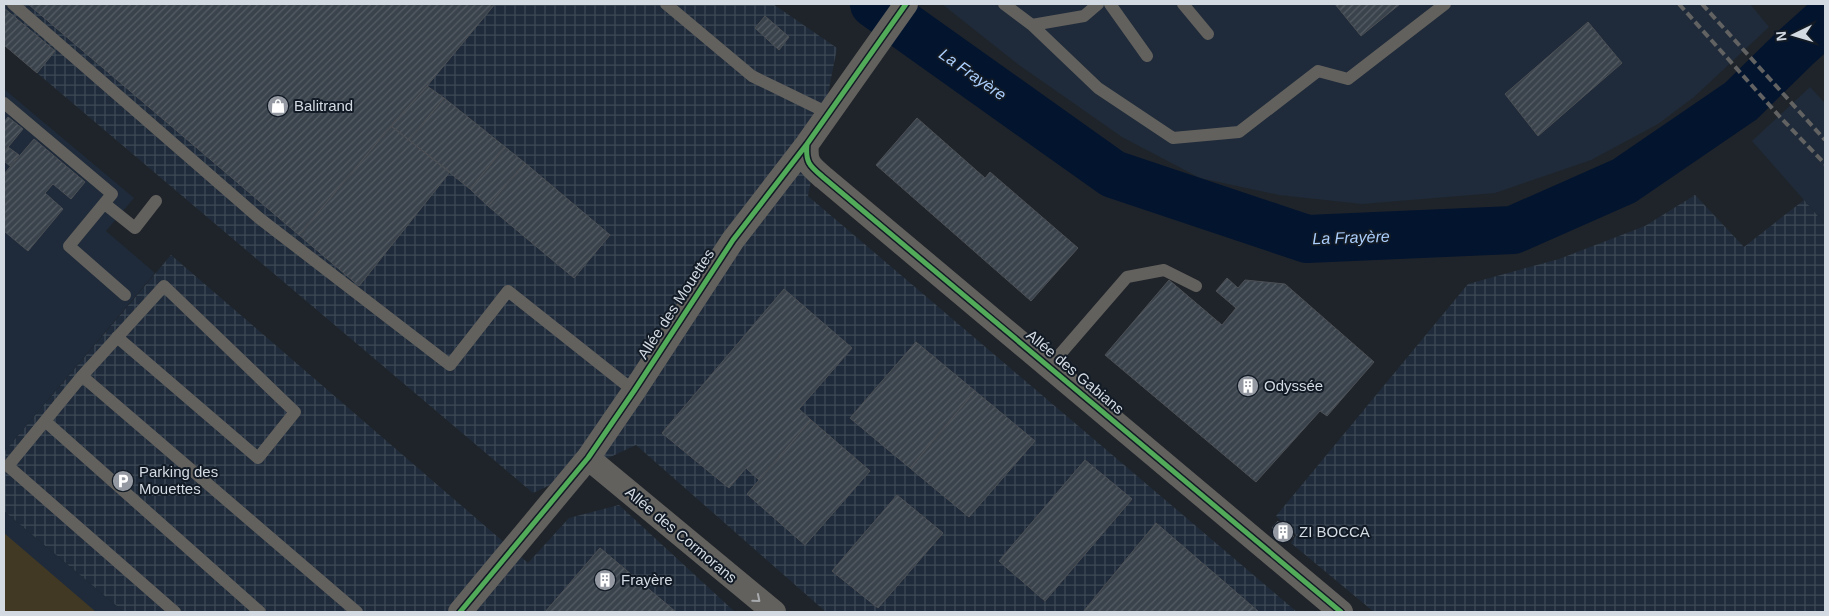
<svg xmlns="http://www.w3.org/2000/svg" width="1829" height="616" font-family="Helvetica,sans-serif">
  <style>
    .built { fill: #1f2b3a }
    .industrial { fill: url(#industrial-grid) }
    .grass { fill: #423924 }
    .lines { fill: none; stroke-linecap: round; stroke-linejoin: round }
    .river { stroke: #03142f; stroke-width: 48 }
    .building { fill: url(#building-hatch); stroke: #4c5055 }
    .service { stroke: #63615d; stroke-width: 12 }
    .minor { stroke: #63615d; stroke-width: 24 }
    .rail { stroke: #616261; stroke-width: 4; stroke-dasharray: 8 4; stroke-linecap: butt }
    .cycleway-casing { stroke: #111a25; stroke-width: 8 }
    .cycleway { stroke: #51ab58; stroke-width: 5 }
    .oneway { stroke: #a7aaad }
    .labels { text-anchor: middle; stroke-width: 4; stroke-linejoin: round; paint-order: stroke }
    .poi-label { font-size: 15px; fill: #d4dae2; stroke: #111a25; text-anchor: start }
    .street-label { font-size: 15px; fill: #d4dae2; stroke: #111a25 }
    .water-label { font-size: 16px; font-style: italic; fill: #abcefc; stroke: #111a25 }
  </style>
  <defs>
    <pattern id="industrial-grid" width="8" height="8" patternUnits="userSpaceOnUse" patternTransform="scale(1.25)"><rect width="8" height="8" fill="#1f2b3a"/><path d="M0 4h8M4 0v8" fill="none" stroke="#3f4956"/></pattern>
    <pattern id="building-hatch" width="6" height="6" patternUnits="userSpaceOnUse" patternTransform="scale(1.25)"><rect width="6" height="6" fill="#3a424b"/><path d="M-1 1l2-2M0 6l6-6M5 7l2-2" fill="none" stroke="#565d65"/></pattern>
  </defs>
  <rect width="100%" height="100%" fill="#1f242a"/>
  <path class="built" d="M942,4H1750L1769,27L1694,97L1658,124L1591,160L1495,193L1362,204L1279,195L1200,178L1122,137L1019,65Z
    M1810,87L1825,103V224L1752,141Z
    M4,89L134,198L106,231L155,273L4,452Z
    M4,511L124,612H4Z"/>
  <path class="industrial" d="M4,4H773L837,48L808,196L1297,612H826L636,445L533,493L4,45Z
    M1695,195L1744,247L1804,200L1825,224V612H1374L1291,543L1296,535L1276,516L1468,284L1559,259L1645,226Z
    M171,255L528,563L569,518L619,505L735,612H124L4,511V452Z"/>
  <path class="grass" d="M4,533L96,612H4Z"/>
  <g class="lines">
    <path class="river" d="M874,4L1113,174L1307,239L1513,230L1624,181L1741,101L1795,48L1825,21"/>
  </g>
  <path class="building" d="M28,4H495L427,86L391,126L299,235Z
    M1335,4H1400L1361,36Z
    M4,8L55,51L37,73L4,45Z
    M765,16L789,37L779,50L755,28Z
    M1588,22L1622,63L1538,136L1505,94Z
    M427,86L444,98L409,140L391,126Z
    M444,98L505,147L470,189L409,140Z
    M8,117L23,129L4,152V122Z
    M917,118L985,178L990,172L1078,248L1031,301L876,165Z
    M391,126L450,172L359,286L299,235Z
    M34,139L85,182L71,199L53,184L45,193L63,209L28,251L4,231V174Z
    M8,147L19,155L10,166L4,161V152Z
    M505,147L525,163L488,206L470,189Z
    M525,163L610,235L574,278L488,206Z
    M1227,278L1238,288L1245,280L1285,284L1374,362L1327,416L1320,411L1256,482L1105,355L1169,280L1222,325L1236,308L1216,291Z
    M784,289L852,348L799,409L811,420L759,480L746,468L729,488L662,433Z
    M916,342L975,391L910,468L850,418Z
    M975,391L1035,441L969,517L910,468Z
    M811,420L870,471L805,545L747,494Z
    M1085,460L1132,499L1045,601L999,561Z
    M897,495L943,533L878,608L832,571Z
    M1278,521L1294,536L1288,542L1272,528Z
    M1156,523L1259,612H1083Z
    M600,548L676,612H545Z"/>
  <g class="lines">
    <path class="service" d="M13,4L259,218L450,365L508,291L634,391
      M666,4L752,76L828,113
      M1004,4L1032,25L1084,16L1098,4
      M1110,4L1147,56
      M1183,4L1208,34
      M1032,25L1098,88L1173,138L1239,132L1318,71L1348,79L1445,4
      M4,103L112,194L69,246L125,295
      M105,204L135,228L156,201
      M1049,367L1127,277L1164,270L1196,286
      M82,376L164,286L295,412L258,458L117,337
      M45,421L260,612
      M175,612L8,466L82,376L357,612"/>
    <path class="minor" d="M807,144C805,163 810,166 824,178L1341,612
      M588,458L774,612
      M460,612L588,458L634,391L733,240L807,144L906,4"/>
    <path class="rail" d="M1679,4L1780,117L1825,164
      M1702,4L1825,140"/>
    <g class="cycleway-casing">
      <path id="cycleway" d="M807,144C805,163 810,166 824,178L1341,612
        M460,612L588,458L634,391L733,240L807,144L906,4"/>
    </g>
    <use href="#cycleway" class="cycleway"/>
  </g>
  <defs><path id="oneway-chevron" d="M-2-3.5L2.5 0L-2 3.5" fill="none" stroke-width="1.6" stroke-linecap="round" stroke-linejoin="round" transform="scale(1.25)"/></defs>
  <use class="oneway" href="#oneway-chevron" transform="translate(757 599) rotate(40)"/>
  <defs>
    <g id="shop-disc" transform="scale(1.125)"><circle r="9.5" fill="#959aa2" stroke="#111a25"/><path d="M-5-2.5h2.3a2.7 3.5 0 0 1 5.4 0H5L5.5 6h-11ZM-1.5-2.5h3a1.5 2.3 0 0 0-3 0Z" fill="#fff"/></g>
    <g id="building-disc" transform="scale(1.125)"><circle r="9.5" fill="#959aa2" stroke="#111a25"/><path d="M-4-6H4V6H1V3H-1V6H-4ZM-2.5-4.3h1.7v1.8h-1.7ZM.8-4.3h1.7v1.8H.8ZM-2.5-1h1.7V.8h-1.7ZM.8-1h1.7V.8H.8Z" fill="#fff"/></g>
    <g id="parking-disc" transform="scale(1.125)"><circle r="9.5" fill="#959aa2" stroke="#111a25"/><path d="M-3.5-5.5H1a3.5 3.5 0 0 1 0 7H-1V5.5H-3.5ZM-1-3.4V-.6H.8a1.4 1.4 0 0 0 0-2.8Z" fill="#fff"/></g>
  </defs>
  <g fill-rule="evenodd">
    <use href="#shop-disc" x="278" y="106"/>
    <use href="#building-disc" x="1248" y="386"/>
    <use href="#parking-disc" x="123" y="481"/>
    <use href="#building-disc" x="1283" y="532"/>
    <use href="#building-disc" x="605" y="580"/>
  </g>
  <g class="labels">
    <g class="poi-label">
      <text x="294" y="111">Balitrand</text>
      <text x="1264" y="391">Odyssée</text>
      <text x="139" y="477">Parking des<tspan x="139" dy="17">Mouettes</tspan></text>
      <text x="1299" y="537">ZI BOCCA</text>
      <text x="621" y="585">Frayère</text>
    </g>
    <g class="street-label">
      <text transform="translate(676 304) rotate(-57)" y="5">Allée des Mouettes</text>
      <text transform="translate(1075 372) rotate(40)" y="5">Allée des Gabians</text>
      <text transform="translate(681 535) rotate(40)" y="5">Allée des Cormorans</text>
    </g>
    <g class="water-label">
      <text transform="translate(973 74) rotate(35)" y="6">La Frayère</text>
      <text transform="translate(1351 237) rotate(-2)" y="6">La Frayère</text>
    </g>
  </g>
  <rect width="1829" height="616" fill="none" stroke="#d4dae2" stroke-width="10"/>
  <g transform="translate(1794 35) rotate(265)" stroke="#111a25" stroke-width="4" paint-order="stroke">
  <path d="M0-4L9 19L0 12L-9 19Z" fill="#d4dae2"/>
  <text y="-8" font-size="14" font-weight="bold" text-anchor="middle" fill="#d4dae2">N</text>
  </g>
</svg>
